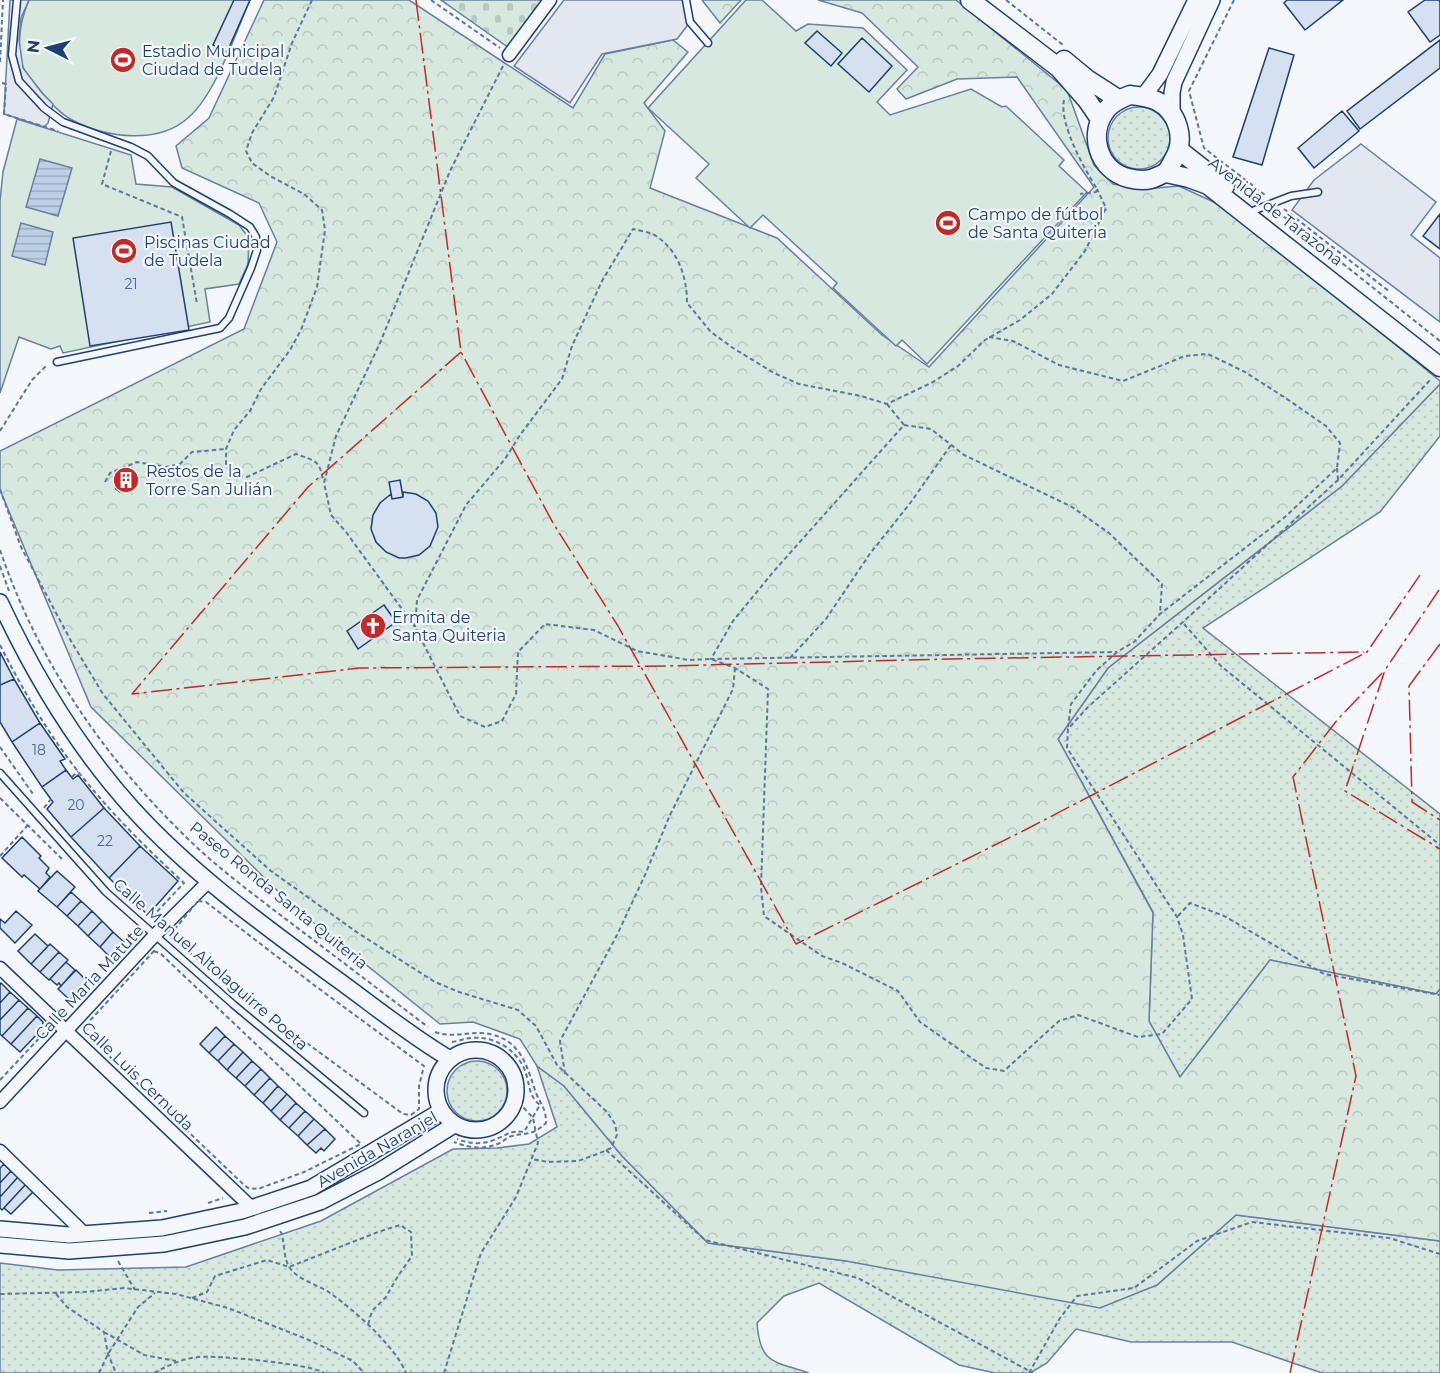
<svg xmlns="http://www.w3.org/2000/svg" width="1440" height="1373" font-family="Montserrat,sans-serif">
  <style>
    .grass { fill: url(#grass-dots); stroke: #687fa3; stroke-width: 1.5 }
    .forest { fill: url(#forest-crowns); stroke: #687fa3; stroke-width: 1.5 }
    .cemetery { fill: url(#cemetery-stones); stroke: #687fa3; stroke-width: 1.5 }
    .green { fill: #d7e8df; stroke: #687fa3; stroke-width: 1.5 }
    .parking { fill: #e3e8f0; stroke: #687fa3; stroke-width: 1.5 }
    .water { fill: url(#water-rules); stroke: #687fa3; stroke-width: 1.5 }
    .building { fill: #d5e0f0; stroke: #1d3f73; stroke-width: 1.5 }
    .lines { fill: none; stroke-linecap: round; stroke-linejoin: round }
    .service-casing { stroke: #1d3f73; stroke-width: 9 }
    .minor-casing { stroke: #1d3f73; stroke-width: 15 }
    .tertiary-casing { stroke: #1d3f73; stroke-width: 18 }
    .secondary-casing { stroke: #1d3f73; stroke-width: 21 }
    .path { stroke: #5e769c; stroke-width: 2; stroke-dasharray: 4.5 3; stroke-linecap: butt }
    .service { stroke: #f4f7fb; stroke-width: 6 }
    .minor { stroke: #f4f7fb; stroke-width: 12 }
    .tertiary { stroke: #f4f7fb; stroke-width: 15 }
    .secondary { stroke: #f4f7fb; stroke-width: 18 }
    .power { stroke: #c62828; stroke-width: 1.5; stroke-dasharray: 21 4.5 3 4.5; stroke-linecap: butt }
    .labels { text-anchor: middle; stroke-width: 4.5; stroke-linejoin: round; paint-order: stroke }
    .number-label { font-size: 14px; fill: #4b6792 }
    .poi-label { font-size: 16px; fill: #1d3f73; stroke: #f4f7fb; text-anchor: start }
    .street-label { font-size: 16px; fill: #1d3f73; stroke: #f4f7fb }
  </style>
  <defs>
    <pattern id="grass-dots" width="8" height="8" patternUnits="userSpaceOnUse" patternTransform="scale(1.5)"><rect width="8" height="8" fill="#d7e8df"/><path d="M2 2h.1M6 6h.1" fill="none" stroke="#b8c8c3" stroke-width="1.8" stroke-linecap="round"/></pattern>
    <pattern id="forest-crowns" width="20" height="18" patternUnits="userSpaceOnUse" patternTransform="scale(1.5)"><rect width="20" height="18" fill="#d7e8df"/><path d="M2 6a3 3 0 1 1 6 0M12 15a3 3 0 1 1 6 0" fill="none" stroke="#b8c8c3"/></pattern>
    <pattern id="cemetery-stones" width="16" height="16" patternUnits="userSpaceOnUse" patternTransform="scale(1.5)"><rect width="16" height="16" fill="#d7e8df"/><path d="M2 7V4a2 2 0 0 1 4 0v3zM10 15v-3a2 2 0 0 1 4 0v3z" fill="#b8c8c3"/></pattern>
    <pattern id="water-rules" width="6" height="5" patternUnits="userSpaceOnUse" patternTransform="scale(1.5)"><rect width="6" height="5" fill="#bed0e5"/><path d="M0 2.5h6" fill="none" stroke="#9aaabe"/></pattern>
  </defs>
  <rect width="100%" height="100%" fill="#f4f7fb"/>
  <path class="grass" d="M1108 138a31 31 0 1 1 62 0a31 31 0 1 1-62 0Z
    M1440,384V436L1380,512L1203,628L1440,814V989L1437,994L1270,960L1180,1077L1149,1021L1153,912L1058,739L1108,668L1342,486Z
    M447 1091a30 30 0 1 1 60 0a30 30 0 1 1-60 0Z
    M537,1066L564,1086L622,1156L708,1243L846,1261L1157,1285L1236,1215L1440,1241V1373H1322L1232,1342H1131L1076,1329L1047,1363L1030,1373H995L959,1365L819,1283L784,1296L757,1323C760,1365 774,1361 809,1373H0V1263L58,1270L186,1267L321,1221L453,1149L497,1148L529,1144L557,1127Z"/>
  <path class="forest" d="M264,0H409L573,108L605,54L673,40L688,52L644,103L665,131L650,188L777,238L882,335L929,367L1094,187L1017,77L957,79L906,99L897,89L918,67L862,13L818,0H956L1067,90L1094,165L1113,184L1145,189L1179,186L1231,210L1440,381V384L1342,486L1108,668L1058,739L1153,913L1149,1021L1180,1077L1270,960L1436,994L1440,989V1241L1236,1215L1157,1285L1100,1308L846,1261L708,1243L622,1156L564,1086L537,1066L520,1039L473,1022L440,1024L294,907L91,707L0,490V451L244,329L277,242L259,203L182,168L176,146L209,118Z
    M702,0H741L720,23Z"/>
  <path class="cemetery" d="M441,0H543L509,48Z"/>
  <path class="green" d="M29,0H250C235,34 216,93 189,117C159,145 106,138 72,120C59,113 45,97 36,85C32,80 25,73 23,67C16,44 20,21 29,0Z
    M746,0H762L796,31L808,24L863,28L907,70L877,102L890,115L971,89L1002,107L1006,106L1064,160L1059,166L1087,192L927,364L902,340L896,346L833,288L837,283L763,215L750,228L696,178L709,164L648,108Z
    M17,119L131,155L136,184L172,187L239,225L249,238L248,264L239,284L205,289L210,322L63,353L60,346L51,349L19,337L0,393V201L3,172Z"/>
  <path class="parking" d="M10,0H29L21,18L19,40L23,68L42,93L53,104L48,123L44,127L4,114Z
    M564,0H686L690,22L677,39L602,54L570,103L514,66Z
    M1361,144L1436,202L1411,235L1440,258V322L1292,210L1314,180Z"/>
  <path class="water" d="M40,159L72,168L58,216L26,207Z
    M21,223L53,232L45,265L12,256Z"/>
  <path class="building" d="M234,0H250L227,52L213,45Z
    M1287,0H1343L1305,30L1284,3Z
    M1425,0H1439L1440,2V35L1430,42L1408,12Z
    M817,31L842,53L831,66L805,43Z
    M862,38L892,66L869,92L838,64Z
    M1440,40V68L1360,129L1347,111Z
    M1269,48L1294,55L1262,165L1233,157Z
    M1342,111L1359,131L1314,168L1298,148Z
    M1440,214V249L1423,236Z
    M171,222L189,330L90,346L73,238Z
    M127,468L136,475L129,489L120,492L116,489L115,484Z
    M400,480L403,497L392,499L389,482Z
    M403,492L416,494L428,501L436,513L438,527L430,546L419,555L406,558H399L386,552L376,542L371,529L373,515L380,503L391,494L392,499L403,497Z
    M384,605L396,622L358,649L347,631Z
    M0,652L14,679L0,685Z
    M14,679L40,723L12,742L0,722V685Z
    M40,723L65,759L60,761L66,770L42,787L12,742Z
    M66,770L73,779L78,775L104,808L71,837L47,809L53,802L42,787Z
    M104,808L140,846L109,878L71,837Z
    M22,837L41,856L39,858L49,868L46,873L50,877L40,889L24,875L22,877L2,858Z
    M140,846L178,881L148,915L109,878Z
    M57,871L75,887L57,907L38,891Z
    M71,892L81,901L67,916L57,907Z
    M81,901L92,911L78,926L67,916Z
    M16,911L32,925L15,943L0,928V919L5,923Z
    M92,911L102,921L88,936L78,926Z
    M102,921L113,932L100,947L88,936Z
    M113,932L124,942L110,957L100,947Z
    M35,934L48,946L31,964L18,951Z
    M50,944L59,952L40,972L31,964Z
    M59,952L68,960L49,980L40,972Z
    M66,962L75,970L61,986L59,983L57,985L50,979Z
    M76,970L87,981L70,1000L58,989Z
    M1,983L10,992L0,1003V985Z
    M10,992L19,1000L0,1020V1003Z
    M19,1000L28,1008L2,1036L0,1034V1020Z
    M28,1008L37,1016L11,1044L2,1036Z
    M37,1016L43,1022L42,1029L20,1052L11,1044Z
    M216,1027L225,1036L209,1053L200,1044Z
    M225,1036L234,1044L218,1061L209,1053Z
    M234,1044L243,1052L227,1070L218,1061Z
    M243,1052L252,1061L236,1078L227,1070Z
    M252,1061L261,1069L245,1086L236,1078Z
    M261,1069L270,1078L254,1095L245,1086Z
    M270,1078L278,1086L263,1103L254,1095Z
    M278,1086L287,1094L271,1111L263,1103Z
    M287,1094L296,1103L280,1120L271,1111Z
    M296,1103L305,1111L289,1128L280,1120Z
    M305,1111L314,1119L298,1136L289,1128Z
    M314,1119L325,1129L307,1145L298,1136Z
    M325,1129L335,1139L324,1151L321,1148L316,1153L307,1145Z
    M4,1164L11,1171L0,1183V1168Z
    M11,1171L18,1177L0,1197V1183Z
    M18,1177L26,1184L2,1210L0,1208V1197Z
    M26,1184L34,1191L11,1214L4,1208Z"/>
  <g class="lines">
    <g class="service-casing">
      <path id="service" d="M17,0L12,55L19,81L44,108L63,122L131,147L148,156L174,183L230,214L250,227L256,237L257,250L251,268L229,318L220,328L57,362
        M686,0L690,22L708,43
        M1255,210L1291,196L1318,192
        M0,773L106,892L234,1005L364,1113"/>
    </g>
    <g class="minor-casing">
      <path id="minor" d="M509,55L550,0
        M0,968L252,1208
        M0,1102L154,936L204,886
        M0,1151L85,1234"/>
    </g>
    <g class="tertiary-casing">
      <path id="tertiary" d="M1143,97L1160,74L1196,0
        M1172,114V93L1174,82L1212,0
        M0,602C35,677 77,747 132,808C189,871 259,922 327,972C368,1001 406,1033 450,1059
        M436 1090a40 40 0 1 1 80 0a40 40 0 1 1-80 0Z
        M0,1229L69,1235L162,1228L242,1211L311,1188L441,1111
        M0,1245L69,1251L164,1244L245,1227L320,1202L378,1172L454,1125"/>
    </g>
    <g class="secondary-casing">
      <path id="secondary" d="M970,0L1059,68L1087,100L1100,119
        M1064,60L1087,79L1118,99
        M1130,95C1139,96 1149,97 1157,101C1178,112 1186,139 1174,159C1172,163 1170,167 1167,171C1163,175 1156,177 1151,179C1143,181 1136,180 1128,178C1098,170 1087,133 1107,109C1113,102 1122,98 1130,95Z
        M1179,150L1225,186
        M1166,173L1189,178L1208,185L1440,367"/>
    </g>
    <path class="path" d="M312,0L292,43L274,97L252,133L246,151L252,163L270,176L304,194L322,210L325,230L317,287L301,330L290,350L261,389L250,411L234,430L226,449V466L234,475L247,477L296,454C315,461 320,460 323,481
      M431,0L500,48
      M1006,0L1063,45
      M1234,0L1189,91L1204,148L1265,195
      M0,62L3,0
      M503,66L450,171L380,343L336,436L324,483L331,515L346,532L415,627L460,716L485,727L502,721L516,694L518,652L545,624L594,630L637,651L689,660L711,659L735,668L768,689L761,887L764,916L822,956L842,963L898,991L920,1022L986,1068L1004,1071L1059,1021L1078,1015L1138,1037L1162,1034L1192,999L1183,935L1177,917L1067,748L1068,729L1088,707L1183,622L1338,480L1431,379
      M2,83L6,84L4,114L58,131
      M1064,100C1059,124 1084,168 1097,189L1096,192L1080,194
      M111,151L102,184L182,217L197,304
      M1239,183L1259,198
      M1284,209L1390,292
      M1278,212L1440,341
      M989,337L1013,341L1059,365L1123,381L1185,356L1208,354L1245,372L1287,399L1326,426L1340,443L1337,468L1285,517L1160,614L1134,642L1117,652L1096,671L1071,704L1068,727
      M887,404L904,425L774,571L733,621L711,659L1117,652
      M904,425L931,429L964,455L1072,507L1109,533L1162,584L1160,614
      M0,431L32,380L47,365
      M1337,468L1338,480
      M105,482L110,473L137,462L166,467L180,464L192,452L226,449
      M0,489L21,547L71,641L103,694L184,793L271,871L358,933L435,982L459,992L518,1010L536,1026L557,1065L607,1112L615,1124L617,1135L611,1148L600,1153L578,1161L548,1162L532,1159
      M0,550C36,656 99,751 179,830C212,864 253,894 291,923C336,957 382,992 428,1027
      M0,566L9,591
      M1184,624L1221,666L1440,845
      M415,627L417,600L466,505L505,459L520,435L562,379L572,346L602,281L633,229C640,231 650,232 656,236C679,251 687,278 687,303L711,332L733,348L774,373L799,384L861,396L887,404L933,382L958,366L985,340L1020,320L1052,294L1085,251L1106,208L1097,189
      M0,645C23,690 48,734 80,774C111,813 147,849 184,883L150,919
      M790,658L826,619L869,555L911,502L951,445
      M0,747L33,794
      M72,777L78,771
      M0,798L64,861
      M44,808L51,799
      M0,856L27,826
      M198,901L206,902L314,985L424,1066L419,1086V1109L411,1115L403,1114L254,1004L169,936Z
      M1178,916L1190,903L1224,916L1324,974L1440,995
      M154,951L161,954L361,1144L304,1172L258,1189L248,1188L243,1184L88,1036L85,1026Z
      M435,1032C452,1039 472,1030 490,1034C522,1041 527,1067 536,1093C541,1105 546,1108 546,1123C531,1136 530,1132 512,1136C507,1137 504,1141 500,1143C485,1150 469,1148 454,1142
      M452,1042C458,1041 464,1039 470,1038C496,1035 521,1052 527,1077C530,1089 530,1097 540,1105L524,1132C511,1130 507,1135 496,1139C483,1145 471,1144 457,1139
      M565,1074L560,1041L617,935L645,875L670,815L733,689L735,668
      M0,1080L45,1032
      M606,1150L705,1240L858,1278L1033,1373
      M208,1203L223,1198
      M149,1213L167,1211
      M280,1231L282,1234C284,1244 284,1256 288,1265C296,1280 317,1284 330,1293C354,1310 395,1346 406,1373
      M118,1261L135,1290
      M0,1294L84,1292L124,1288L176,1294L228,1308L309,1340L353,1361L364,1373
      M56,1294L67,1307L104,1332L108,1354L116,1373
      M192,1298L207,1292L215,1276L267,1260L289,1267L378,1232L400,1225L411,1232L412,1256L398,1276L386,1297L372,1311L368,1325
      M104,1332L144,1355L176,1361
      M99,1373L108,1354L138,1307L155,1293
      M154,1373C169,1365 181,1359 198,1357C215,1355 313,1364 324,1373
      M444,1373L481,1253L516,1197L538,1143L533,1118L516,1099
      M1029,1373L1060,1318L1077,1296L1134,1288L1197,1241L1252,1222L1389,1238L1440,1254"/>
    <use href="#service" class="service"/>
    <use href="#minor" class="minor"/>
    <use href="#tertiary" class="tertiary"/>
    <use href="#secondary" class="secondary"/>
    <path class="power" d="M416,0L461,352L553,523L618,626L796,944L1025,830L1367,652L1420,575
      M461,352L308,487L132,694L359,668L664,666L950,659L1364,652
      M1439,590L1385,670L1345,791L1440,849
      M1440,644L1409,686L1412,802L1440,820
      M1290,1373L1356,1076L1293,777L1338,719L1385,670"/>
  </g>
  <defs>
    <g id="stadium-disc" transform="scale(1.35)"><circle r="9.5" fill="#c62828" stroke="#f4f7fb"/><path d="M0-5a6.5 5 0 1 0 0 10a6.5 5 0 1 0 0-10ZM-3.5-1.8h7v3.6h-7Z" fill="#fff"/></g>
    <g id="building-disc" transform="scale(1.35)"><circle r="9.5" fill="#c62828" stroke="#f4f7fb"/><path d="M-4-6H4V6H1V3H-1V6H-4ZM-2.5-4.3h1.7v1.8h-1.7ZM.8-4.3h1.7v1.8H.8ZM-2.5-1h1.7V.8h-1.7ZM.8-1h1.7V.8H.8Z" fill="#fff"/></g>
    <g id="church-disc" transform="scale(1.35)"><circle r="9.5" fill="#c62828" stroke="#f4f7fb"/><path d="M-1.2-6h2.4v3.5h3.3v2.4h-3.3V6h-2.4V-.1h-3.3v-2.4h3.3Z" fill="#fff"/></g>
  </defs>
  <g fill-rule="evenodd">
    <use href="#stadium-disc" x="123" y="60"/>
    <use href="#stadium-disc" x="948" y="223"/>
    <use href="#stadium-disc" x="124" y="251"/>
    <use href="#building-disc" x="126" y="480"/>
    <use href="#church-disc" x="373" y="626"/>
  </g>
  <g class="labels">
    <g class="number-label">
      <text x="131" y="289">21</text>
      <text x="39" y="755">18</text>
      <text x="76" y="810">20</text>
      <text x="105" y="846">22</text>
    </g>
    <g class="poi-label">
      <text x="142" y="57">Estadio Municipal<tspan x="142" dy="18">Ciudad de Tudela</tspan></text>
      <text x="968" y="220">Campo de fútbol<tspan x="968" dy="18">de Santa Quiteria</tspan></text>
      <text x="144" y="248">Piscinas Ciudad<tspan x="144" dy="18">de Tudela</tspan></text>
      <text x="146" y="477">Restos de la<tspan x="146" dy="18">Torre San Julián</tspan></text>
      <text x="392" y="623">Ermita de<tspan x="392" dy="18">Santa Quiteria</tspan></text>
    </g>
    <g class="street-label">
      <text transform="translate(1276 211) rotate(38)" y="6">Avenida de Tarazona</text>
      <text transform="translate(279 895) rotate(39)" y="6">Paseo Ronda Santa Quiteria</text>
      <text transform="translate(211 964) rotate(41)" y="6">Calle Manuel Altolaguirre Poeta</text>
      <text transform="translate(89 982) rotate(-47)" y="6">Calle Maria Matute</text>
      <text transform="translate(138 1076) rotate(44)" y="6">Calle Luis Cernuda</text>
      <text transform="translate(377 1149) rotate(-30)" y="6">Avenida Naranjel</text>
    </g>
  </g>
  <g transform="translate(48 48) rotate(276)" stroke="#f4f7fb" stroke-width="4.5" paint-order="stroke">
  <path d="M0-4.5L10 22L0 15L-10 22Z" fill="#1d3f73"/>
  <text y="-9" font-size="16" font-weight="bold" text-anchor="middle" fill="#1d3f73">N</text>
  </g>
</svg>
